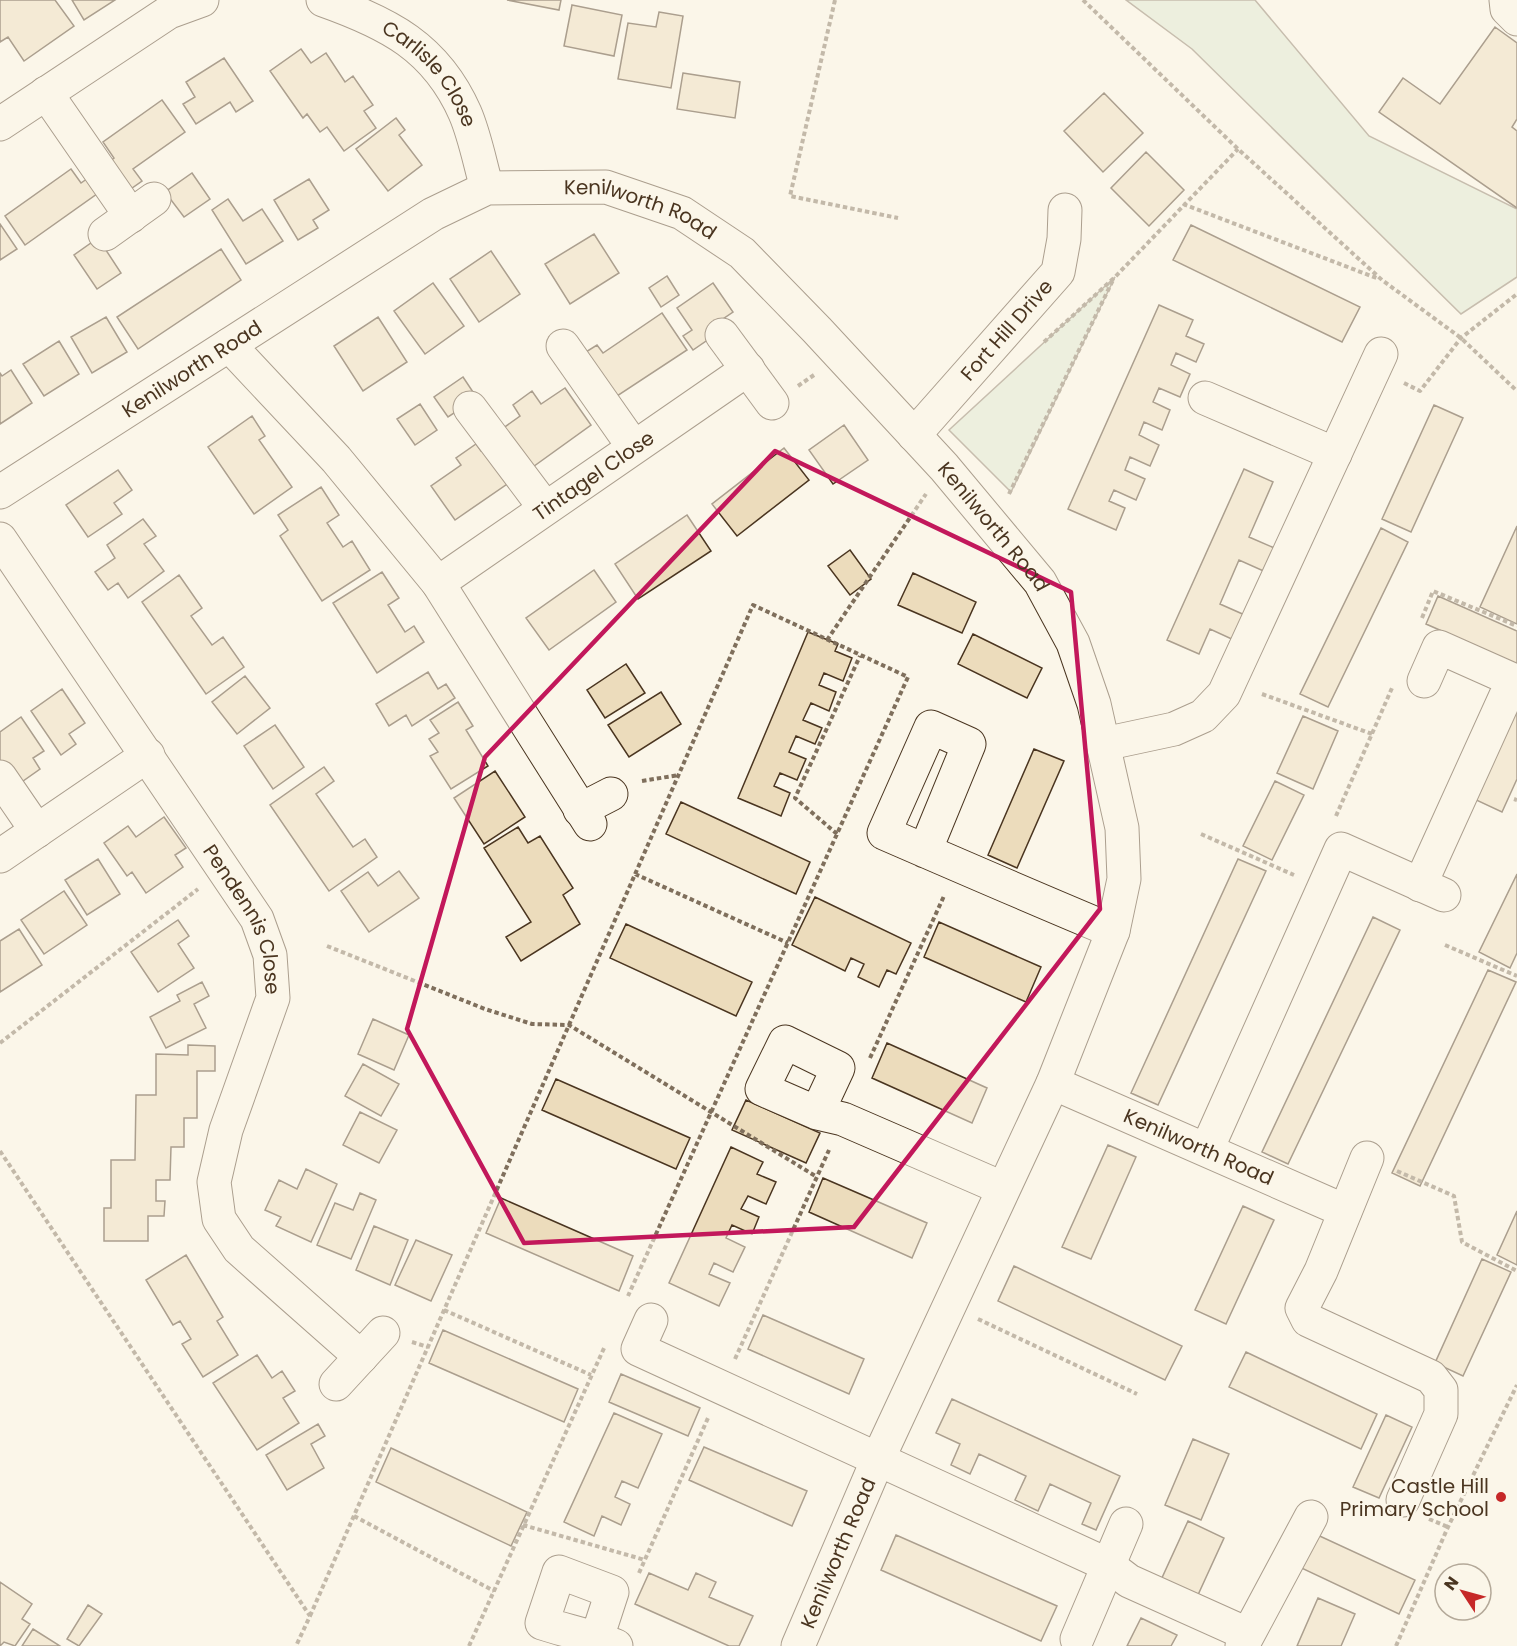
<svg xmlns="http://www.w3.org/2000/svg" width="1517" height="1646" font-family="Poppins,sans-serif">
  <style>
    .green { fill: #dce7d0; stroke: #887966; stroke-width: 1.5 }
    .building { fill: #ecdcbc; stroke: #4a3520; stroke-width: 1.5 }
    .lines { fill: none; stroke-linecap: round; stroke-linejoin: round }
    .minor-casing { stroke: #4a3520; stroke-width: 35 }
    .path { stroke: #7f6f5c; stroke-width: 4; stroke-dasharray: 4.5 3; stroke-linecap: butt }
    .minor { stroke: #fbf6e9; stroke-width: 33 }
    .marked { fill: none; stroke: #c2185b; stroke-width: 4.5; stroke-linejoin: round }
    .poi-dot { fill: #c62828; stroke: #fbf6e9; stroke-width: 2 }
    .labels { text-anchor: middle; stroke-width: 4.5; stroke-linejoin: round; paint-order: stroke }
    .street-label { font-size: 20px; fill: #4a3520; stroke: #fbf6e9 }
    .poi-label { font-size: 20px; fill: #4a3520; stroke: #fbf6e9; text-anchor: end }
  </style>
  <rect width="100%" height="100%" fill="#fbf6e9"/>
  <path class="green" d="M1126,0H1255L1369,136L1517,209V277L1461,314L1192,49Z
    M1115,277L1011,492L949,430Z"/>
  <path class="building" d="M0,0H55L74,26L24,61L8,37L0,42Z
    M72,0H115L84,20Z
    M507,0H561L559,10Z
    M572,5L622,15L614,56L564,46Z
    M659,12L683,16L671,88L618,79L628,23L656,27Z
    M1495,27L1517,43V119L1512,127L1517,131V208L1379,112L1403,78L1440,104Z
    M301,49L311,63L326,53L345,82L353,76L373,105L364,111L376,128L344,151L327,127L320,132L307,114L303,118L270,71Z
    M224,58L253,101L236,112L230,102L196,124L183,104L195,97L186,82Z
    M683,73L740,82L735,118L677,109Z
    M1104,93L1143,133L1103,172L1064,131Z
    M162,100L185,132L133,169L142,181L125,193L105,165L114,158L103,142Z
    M396,118L405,130L399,135L422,165L388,191L356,149Z
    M1146,152L1184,190L1149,226L1111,188Z
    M71,169L81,183L91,176L101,191L25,245L5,216Z
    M192,173L210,199L184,217L165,192Z
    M309,179L329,210L313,220L318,228L298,240L274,200Z
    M228,199L243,221L262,209L283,241L246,264L212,210Z
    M0,224L17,249L0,260Z
    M1191,225L1360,307L1342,342L1173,260Z
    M594,234L619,273L570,304L545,264Z
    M98,238L121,273L97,289L74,255Z
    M221,249L241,280L138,349L117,317Z
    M491,251L520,294L479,322L450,279Z
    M667,276L679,295L661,307L649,288Z
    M433,283L464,326L425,354L394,311Z
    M713,283L733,312L717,323L722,330L693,350L683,336L692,330L677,308Z
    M1159,305L1193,320L1186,336L1204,344L1196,362L1176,353L1171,365L1190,374L1180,397L1159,388L1153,402L1170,410L1162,430L1144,422L1139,435L1159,445L1150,466L1130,457L1125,470L1145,479L1136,500L1114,490L1109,501L1125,508L1116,530L1068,509Z
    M662,313L687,350L611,400L581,355L597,345L603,353Z
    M106,317L127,352L92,373L71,337Z
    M378,317L407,362L363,391L334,346Z
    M59,341L79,374L44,396L23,364Z
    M11,370L32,403L0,424V373L2,376Z
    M463,377L477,398L448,417L434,397Z
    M565,388L591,425L530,469L502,429L520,416L513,405L532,391L541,404Z
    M420,404L437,430L415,445L397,419Z
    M1434,405L1463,418L1411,532L1382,519Z
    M252,416L265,436L259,440L292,487L254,514L208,447Z
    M844,425L868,460L833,484L809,450Z
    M476,444L481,451L489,446L513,480L455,520L431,486L461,465L456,458Z
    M784,448L809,480L737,536L712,504Z
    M1244,469L1273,482L1249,537L1279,550L1268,573L1239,560L1220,604L1247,616L1236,641L1210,629L1199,654L1167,640Z
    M118,470L132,490L114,503L122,514L88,537L66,505Z
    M321,487L339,515L327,523L343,547L352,541L370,570L322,601L280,536L288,530L278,515Z
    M687,515L711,551L638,599L615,564Z
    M143,519L156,536L144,544L164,571L128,598L118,583L108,590L95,572L115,558L107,545Z
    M1517,526V624L1480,607Z
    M1381,528L1408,542L1328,707L1300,694Z
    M850,550L871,579L850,595L828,566Z
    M594,570L616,602L549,650L526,618Z
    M382,572L399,598L388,605L405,632L414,626L424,642L377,673L333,603Z
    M913,573L976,602L962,633L898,605Z
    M179,575L202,608L191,616L212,645L223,637L244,667L206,694L142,602Z
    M1438,596L1517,631V664L1426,624Z
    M808,632L838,644L835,651L852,658L843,681L824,673L819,685L836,692L829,711L811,703L803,720L822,728L815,744L796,736L789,752L806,759L797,780L780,773L774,786L790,793L781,816L738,798Z
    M973,634L1042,668L1027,698L958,664Z
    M626,664L645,693L605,718L587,690Z
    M428,672L438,689L446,684L455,698L412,726L406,715L389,726L376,704Z
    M245,676L270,708L237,734L212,702Z
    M62,689L85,723L69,734L76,744L61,755L31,711Z
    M661,692L681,724L629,757L608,725Z
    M458,702L473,726L466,730L488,766L451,789L430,756L438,752L429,739L439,733L430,720Z
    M1517,703V779L1502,812L1474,799Z
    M1303,716L1338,731L1313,789L1277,773Z
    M21,717L44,751L33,758L40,769L16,786L0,762V732Z
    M275,725L304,767L273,789L244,746Z
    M1034,749L1064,761L1017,868L988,855Z
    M324,767L334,781L316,794L353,847L365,839L377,857L329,891L270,805Z
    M495,771L525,817L484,844L454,798Z
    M1275,781L1304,795L1272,860L1243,846Z
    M681,802L810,862L796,894L666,834Z
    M164,817L186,848L175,855L183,867L146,893L132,872L127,876L104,843L128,826L136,837Z
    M518,827L528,843L540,836L573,888L563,895L580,924L521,961L506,937L531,922L484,848Z
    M98,859L120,894L87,915L65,880Z
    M1238,859L1266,871L1158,1105L1131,1093Z
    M399,871L419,898L369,932L341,891L368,872L378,886Z
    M1517,874V953L1510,968L1479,952Z
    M64,891L87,925L44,954L21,920Z
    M815,897L911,943L896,974L887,970L879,987L858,977L864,964L851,958L845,971L792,945Z
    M1373,917L1400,930L1288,1164L1262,1152Z
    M178,920L189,936L178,944L194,968L158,992L131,952Z
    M939,922L1041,967L1026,1002L924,957Z
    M626,924L752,982L736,1016L610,958Z
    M19,929L42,965L0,992V941Z
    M1488,970L1516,982L1420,1186L1392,1173Z
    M202,982L209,996L194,1004L206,1028L166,1048L150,1017L180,1001L177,995Z
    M373,1019L409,1035L394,1070L358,1054Z
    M887,1043L987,1088L972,1123L872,1078Z
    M188,1045L215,1046V1071H197V1118H184V1147H171L170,1180H156V1201H165L164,1216H148V1241H104V1208H111V1160H135L136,1095H156V1054L188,1055Z
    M363,1064L399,1084L381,1116L345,1096Z
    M556,1079L690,1138L676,1169L542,1110Z
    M746,1100L820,1133L806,1163L732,1130Z
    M360,1112L397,1130L379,1163L343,1145Z
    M1108,1145L1136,1157L1091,1259L1062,1247Z
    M731,1147L763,1162L757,1174L776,1182L766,1204L748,1196L741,1209L759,1217L752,1234L732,1225L726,1238L745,1247L733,1272L714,1263L709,1274L730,1283L719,1306L669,1283Z
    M306,1169L337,1184L311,1242L276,1226L281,1217L265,1210L279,1180L297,1189Z
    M823,1178L927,1223L912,1258L809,1212Z
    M360,1193L376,1200L351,1259L317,1245L335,1203L353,1210Z
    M501,1198L633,1256L619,1291L486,1233Z
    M1243,1206L1274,1220L1226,1324L1195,1310Z
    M1517,1211V1265L1497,1255Z
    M374,1226L408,1240L390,1285L356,1270Z
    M416,1240L452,1255L431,1301L395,1285Z
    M186,1255L223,1317L217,1321L238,1355L203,1377L182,1344L191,1339L180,1321L173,1325L146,1280Z
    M1482,1259L1511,1272L1463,1376L1435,1363Z
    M1014,1266L1182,1346L1165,1380L998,1301Z
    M763,1315L864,1359L849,1394L748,1349Z
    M443,1330L578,1389L564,1422L429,1363Z
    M1246,1352L1377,1414L1361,1449L1229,1387Z
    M257,1355L272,1378L282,1371L295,1391L283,1398L299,1423L257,1450L213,1383Z
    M621,1374L700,1408L688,1436L609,1402Z
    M952,1399L1120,1476L1096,1530L1082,1524L1091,1503L1050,1484L1038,1511L1015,1500L1026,1476L979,1454L970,1474L951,1465L960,1444L936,1433Z
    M614,1413L662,1434L638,1488L622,1481L615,1497L630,1504L621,1525L602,1516L594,1536L564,1522Z
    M1386,1415L1412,1427L1379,1498L1353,1487Z
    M318,1424L325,1436L311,1444L324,1468L287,1490L266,1455Z
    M1193,1439L1229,1454L1201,1520L1165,1505Z
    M704,1447L807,1491L792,1526L689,1480Z
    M391,1448L527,1512L511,1546L376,1482Z
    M1188,1521L1224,1538L1197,1597L1161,1580Z
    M1311,1532L1415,1580L1399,1614L1295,1565Z
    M896,1535L1057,1606L1041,1641L881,1570Z
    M649,1573L688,1590L696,1573L716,1582L709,1597L753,1616L739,1646H729L635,1604Z
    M0,1582L32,1604L22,1619L30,1624L15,1646L4,1642L0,1646Z
    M1318,1598L1355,1614L1341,1646H1297Z
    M88,1605L102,1614L79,1646L67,1639Z
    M1141,1618L1177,1635L1171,1646H1127Z
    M33,1629L60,1646H22Z"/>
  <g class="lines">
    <g class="minor-casing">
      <g id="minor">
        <path id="s1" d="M323,0C388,23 436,47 465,113C475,136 480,164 487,188"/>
        <path d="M1506,0L1507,9L1517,19"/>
        <path d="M46,93L131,216"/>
        <path d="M0,124L169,12L202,0"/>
        <path d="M105,234L154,199"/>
        <path d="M722,335L772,403"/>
        <path d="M229,345L336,459L438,583L590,824"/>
        <path d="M563,346L633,446"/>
        <path d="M1205,398L1335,454"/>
        <path d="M470,408L545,508"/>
        <path id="s2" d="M914,435L1058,272L1064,239L1065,210"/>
        <path id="s3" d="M0,492L433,214L487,188L606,187L682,213L742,253L817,330L944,467L1040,582L1073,643L1094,704L1122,828L1124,879L1113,931L1053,1083L878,1459L798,1646"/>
        <path id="s4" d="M0,539L257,919L270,955L273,998L226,1130L214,1182L219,1219L239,1249L361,1357"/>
        <path id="s5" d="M438,583L748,369"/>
        <path d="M1104,744L1174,729L1203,716L1224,694L1381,354"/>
        <path d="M0,777L37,831"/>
        <path d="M580,810L611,794"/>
        <path d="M925,851L969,744L931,727L884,833C960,866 1036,899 1113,931"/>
        <path d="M0,856L148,755"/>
        <path d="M1420,885L1513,680L1439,647L1424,681"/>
        <path id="s6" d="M1053,1083L1345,1211"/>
        <path d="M817,1113L838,1068L785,1042L762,1089L817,1113L843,1119L1002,1188"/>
        <path d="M1207,1149L1341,849L1444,895"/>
        <path d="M1367,1158L1321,1271L1302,1308L1308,1320L1431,1377L1441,1390V1414L1403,1500"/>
        <path d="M651,1320L638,1349L1108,1565L1129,1581L1247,1634"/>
        <path d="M336,1384L383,1333"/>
        <path d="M1077,1639L1126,1524"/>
        <path d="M596,1641L612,1592L559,1572L542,1623C566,1631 593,1636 616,1646"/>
        <path d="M1242,1646L1311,1517"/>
      </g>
    </g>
    <path class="path" d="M835,0L790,196L898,218
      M1083,0L1238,149L1382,280L1461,338L1517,391
      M1183,204L1379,279
      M1044,342L1115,277L1238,149
      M1404,383L1420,391L1461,338L1517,294
      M798,386L814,375
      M1009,494L1113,280
      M1422,618L1433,591L1517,626
      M827,640L926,494
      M1262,694L1372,734
      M642,781L679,775
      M1514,799L1517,800
      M1336,816L1392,688
      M837,834L795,798L860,656
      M1201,834L1294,875
      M635,874L788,943
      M1445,945L1517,976
      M327,946L485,1009L532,1024L569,1025L817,1177
      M0,1043L198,889
      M870,1058L944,896
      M0,1151L310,1616L296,1646
      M1397,1171L1454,1196L1462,1242L1517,1271
      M444,1310L591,1375
      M978,1319L1137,1394
      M412,1342L428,1347
      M735,1359L829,1150
      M354,1516L494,1591
      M1429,1519L1448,1527
      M523,1525L645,1560
      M639,1573L708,1418
      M310,1616L753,605L908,677L628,1296
      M469,1646L605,1346
      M1396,1646L1448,1527L1517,1385"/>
    <use href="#minor" class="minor"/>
  </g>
  <path d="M0 0H1517V1646H0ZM775,451L1071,592L1100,909L854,1227L524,1243L407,1029L485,757Z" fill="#fbf6e9" fill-opacity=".55" fill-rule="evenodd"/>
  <path class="marked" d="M775,451L1071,592L1100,909L854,1227L524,1243L407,1029L485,757Z"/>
  <circle class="poi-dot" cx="1501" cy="1497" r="6"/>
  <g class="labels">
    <g class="street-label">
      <text dy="7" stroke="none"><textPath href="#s1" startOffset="134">Carlisle Close</textPath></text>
      <text dy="7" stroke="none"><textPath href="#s3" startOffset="732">Kenilworth Road</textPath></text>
      <text dy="7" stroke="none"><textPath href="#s2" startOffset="140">Fort Hill Drive</textPath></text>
      <text dy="7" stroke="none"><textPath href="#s3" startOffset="228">Kenilworth Road</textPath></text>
      <text dy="7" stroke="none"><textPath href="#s5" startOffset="189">Tintagel Close</textPath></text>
      <text dy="7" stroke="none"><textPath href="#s3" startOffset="1218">Kenilworth Road</textPath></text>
      <text dy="7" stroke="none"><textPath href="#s4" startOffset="454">Pendennis Close</textPath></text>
      <text dy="7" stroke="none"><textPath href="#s6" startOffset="159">Kenilworth Road</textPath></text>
      <text transform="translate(838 1553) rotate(-67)" y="7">Kenilworth Road</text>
    </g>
    <g class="poi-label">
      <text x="1489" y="1493">Castle Hill<tspan x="1489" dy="23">Primary School</tspan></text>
    </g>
  </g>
  <g transform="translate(1463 1592) rotate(306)"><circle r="28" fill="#fbf6e9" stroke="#b4a999" stroke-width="1.5"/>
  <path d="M0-4.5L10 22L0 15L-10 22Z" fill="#c62828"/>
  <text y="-9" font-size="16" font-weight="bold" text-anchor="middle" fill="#4a3520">N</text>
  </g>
</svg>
